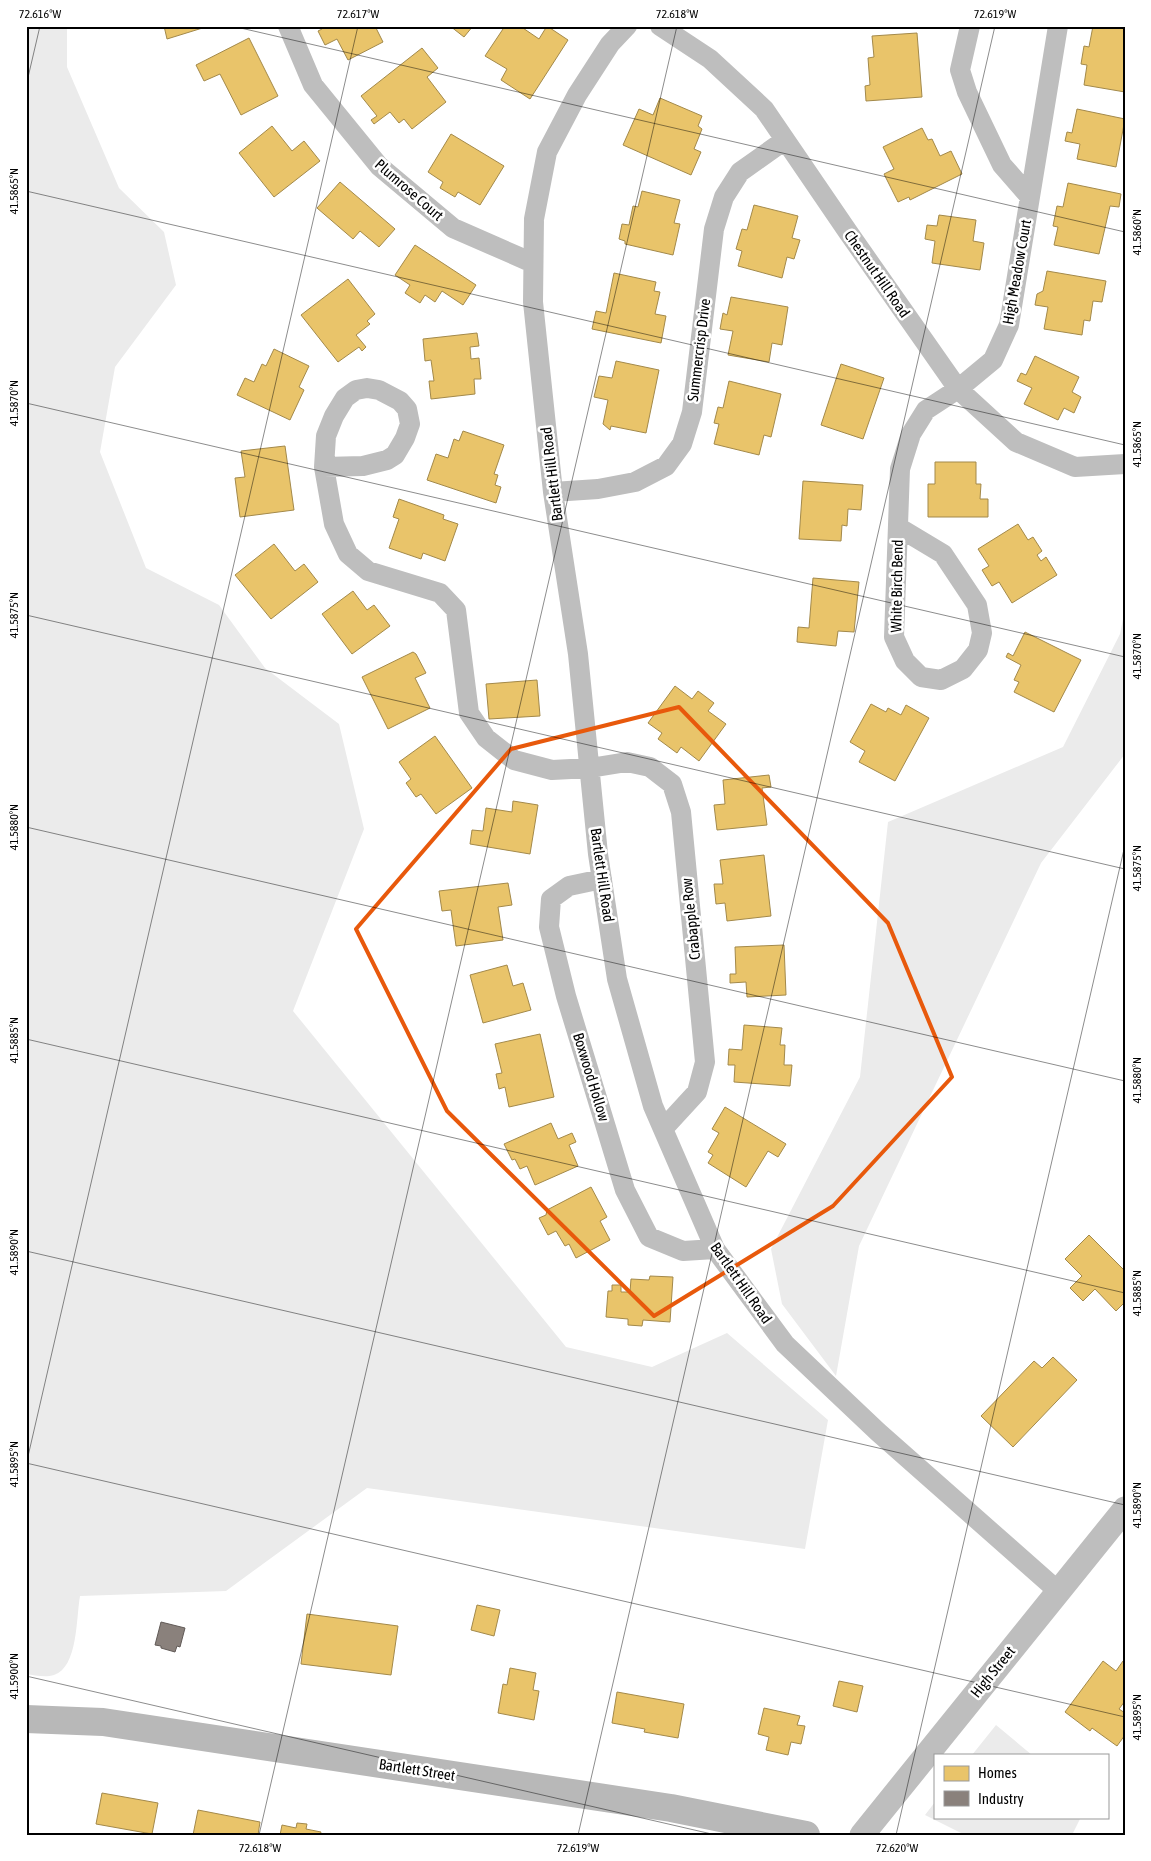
<svg xmlns="http://www.w3.org/2000/svg" width="1151" height="1861" font-family="'Asap Condensed',sans-serif">
  <style>
    .green { fill: #ebebeb }
    .homes { fill: #e9c46a; stroke: #a3894a }
    .industry { fill: #8a817c; stroke: #615a57 }
    .lines { fill: none; stroke-linecap: round; stroke-linejoin: round }
    .minor { stroke: #bebebe; stroke-width: 20 }
    .tertiary { stroke: #bebebe; stroke-width: 25 }
    .secondary { stroke: #b8b8b8; stroke-width: 28 }
    .marked { fill: none; stroke: #e8590c; stroke-width: 4; stroke-linejoin: round }
    .ticks { fill: none; stroke: #000; stroke-width: 1; stroke-opacity: 0.45 }
    .labels { text-anchor: middle; stroke-width: 5; stroke-linejoin: round; paint-order: stroke }
    .street-label { font-size: 15px; fill: #000; stroke: #fff }
    .neatline { fill: none; stroke: #000; stroke-width: 2 }
    .ticks-label { font-size: 12px; text-anchor: middle; fill: #000 }
  </style>
  <rect width="100%" height="100%" fill="#fff"/>
  <path class="green" d="M26,26H67V67L119,188L164,232L176,285L115,367L100,452L146,568L219,605L265,668L339,724L364,829L293,1011L566,1347L652,1367L727,1333L828,1420L805,1549L367,1488L226,1591L80,1596C76,1618 78,1667 54,1675C45,1678 35,1675 26,1674Z
    M1125,609V754L1041,863L859,1246L836,1376L782,1304L771,1249L860,1077L888,822L1063,747L1120,634Z
    M996,1725L1032,1755H972Z
    M935,1802V1817H1081L1072,1835H965L925,1815Z"/>
  <path class="homes" d="M164,26H209L167,39Z
    M321,26H375L383,42L348,60L337,39L325,45L318,31L322,29Z
    M450,26H473L464,37Z
    M505,26H520L539,39L547,26L568,40L530,99L501,80L507,69L485,56Z
    M1093,26H1125V92L1084,85L1087,65L1081,64L1084,46L1089,47Z
    M917,33L922,97L866,101L865,86L870,85L868,58L874,57L872,36Z
    M249,38L278,96L241,115L220,74L204,81L196,65Z
    M422,48L438,68L427,77L446,102L412,129L404,119L399,123L390,112L374,124L371,120L377,116L361,96Z
    M660,98L702,116L698,126L702,129L694,149L701,152L691,175L623,145L639,109L653,115Z
    M1077,109L1125,119L1116,167L1077,159L1080,144L1065,141L1067,132L1072,133Z
    M272,126L292,151L304,141L320,161L274,197L239,153Z
    M922,128L928,140L932,139L940,156L951,151L962,174L910,200L909,197L898,202L884,174L894,169L883,147Z
    M451,134L504,166L480,205L458,192L455,197L440,188L443,182L428,172Z
    M340,182L395,229L379,247L360,231L353,239L317,208Z
    M1068,183L1121,194L1119,207L1110,206L1099,254L1054,245L1058,227L1053,226L1057,206L1063,207Z
    M642,191L680,200L674,223L680,224L673,255L625,244V241L619,239L622,224L629,225L633,206L638,207Z
    M754,205L798,216L792,238L800,240L794,259L787,257L782,278L738,266L742,251L736,249L742,229L747,230Z
    M939,215L976,220L973,241L984,243L980,270L932,263L935,241L925,239L927,225L937,226Z
    M415,245L476,285L463,305L442,291L435,302L425,295L420,303L405,293L410,285L395,275Z
    M1047,271L1106,281L1102,302L1093,301L1090,321L1084,320L1082,335L1044,329L1048,307L1035,305L1037,294L1043,291Z
    M614,273L656,282L654,291L660,292L655,314L666,316L661,343L592,329L596,311L606,313Z
    M348,279L375,314L367,321L370,324L356,335L366,347L362,351L359,347L338,362L301,315Z
    M731,297L788,307L782,345L772,343L769,362L728,355L733,331L720,329L723,313L727,315Z
    M477,333L479,346L470,347L471,359L479,358L481,379H474L475,394L431,399L429,381H434L431,360L425,361L423,339Z
    M274,349L309,366L299,387L304,390L290,420L237,395L245,378L254,382L262,364L266,366Z
    M1035,356L1079,377L1072,392L1081,397L1074,413L1064,408L1058,420L1024,404L1032,388L1017,381L1021,373L1026,375Z
    M616,361L659,370L646,433L611,426L610,430L603,424L608,400L594,397L599,376L612,378Z
    M841,364L884,378L863,439L821,425Z
    M729,381L781,394L771,437L764,435L759,455L714,444L719,424L714,423L718,407L723,408Z
    M463,431L504,445L494,474L498,475L495,485L501,487L496,503L427,480L436,454L448,458L454,439L459,441Z
    M285,446L294,510L240,517L235,478L245,477L241,451Z
    M935,462H976V484H981L980,499H988V517H928V484H935Z
    M803,481L863,485L861,510L848,509L847,526L842,525L841,541L799,539Z
    M399,499L444,515L443,519L458,524L445,561L423,553L421,559L389,548L399,519L393,517Z
    M1018,524L1028,540L1033,537L1042,551L1037,555L1041,561L1046,557L1057,575L1012,603L999,582L992,586L982,570L989,566L978,549Z
    M274,544L295,571L304,564L318,582L271,619L235,575Z
    M813,578L859,582L854,632L838,631L836,646L797,642L798,627L809,628Z
    M353,591L367,610L374,605L390,626L352,654L322,614Z
    M1025,632L1081,660L1054,712L1014,692L1019,682L1014,680L1021,665L1006,657L1008,653L1013,656Z
    M413,652L416,654L426,673L415,678L430,708L388,729L362,677Z
    M537,680L540,716L489,719L486,684Z
    M675,686L692,699L698,691L714,703L708,711L726,724L699,761L681,747L677,753L658,739L662,733L648,723Z
    M871,704L886,712L888,708L901,715L906,705L929,718L895,781L859,762L865,751L850,742Z
    M435,736L472,788L436,814L421,794L416,797L406,783L411,779L399,762Z
    M769,775L771,787L762,788L767,825L717,830L714,805L725,804L723,780Z
    M513,801L538,805L530,854L470,844L472,830L483,831L486,808L512,812Z
    M764,855L771,916L727,921L725,903L716,904L714,884H723L720,860Z
    M508,883L512,905L498,907L503,940L456,946L451,910L442,911L439,891Z
    M784,945L786,995L747,997L746,982L730,983V974H736L735,947Z
    M507,965L513,986L523,983L531,1010L483,1023L470,975Z
    M744,1025L782,1028L780,1045H785L784,1065H792L790,1086L734,1082L735,1065H728L729,1049L742,1050Z
    M540,1034L554,1097L509,1107L505,1087L499,1089L496,1074L502,1073L495,1044Z
    M725,1107L786,1144L778,1157L768,1151L746,1187L708,1163L713,1155L708,1152L719,1133L712,1129Z
    M551,1123L558,1139L572,1133L576,1142L569,1145L578,1166L535,1185L527,1166L520,1169L515,1159L512,1160L504,1144Z
    M591,1187L607,1217L600,1221L610,1240L576,1258L569,1244L565,1246L556,1231L548,1235L539,1218L546,1215L547,1210Z
    M1089,1235L1125,1271V1302L1116,1311L1095,1289L1083,1301L1070,1288L1082,1276L1065,1259Z
    M650,1276L673,1277L670,1322L643,1320L642,1326L628,1325V1319L606,1317L608,1291H612V1285H621V1292H630L631,1279L649,1280Z
    M1053,1357L1077,1380L1013,1447L981,1416L1034,1361L1042,1368Z
    M477,1605L500,1610L494,1636L471,1630Z
    M307,1614L398,1626L391,1675L301,1664Z
    M1103,1661L1116,1671L1123,1661L1125,1662V1701L1119,1709L1125,1713V1735L1117,1746L1092,1728L1090,1731L1065,1712Z
    M510,1668L536,1673L533,1690L539,1691L534,1720L498,1713L503,1684L507,1685Z
    M839,1681L863,1686L857,1712L833,1706Z
    M617,1692L684,1704L678,1738L644,1732L645,1729L612,1723Z
    M764,1708L800,1716L797,1725L805,1726L801,1744L791,1742L788,1755L766,1750L769,1737L758,1734Z
    M102,1793L158,1803L152,1834L96,1824Z
    M198,1810L260,1822L258,1835H193Z
    M297,1823L307,1824L306,1829L321,1832L320,1835H280L282,1825L296,1828Z"/>
  <path class="industry" d="M161,1622L185,1628L180,1647L177,1646L175,1652L161,1648V1646L155,1645Z"/>
  <g class="lines">
    <path class="minor" d="M288,26L313,85L379,166L453,228L533,263
      M627,26L610,44L577,95L547,152L534,219L533,302L553,492L578,654L598,854L617,979L653,1106L715,1249L785,1344L878,1432L1058,1591
      M660,26L710,59L764,109L848,232L958,389L1016,442L1075,467L1125,464
      M970,26L960,70L967,92L1002,165L1030,197
      M324,467L363,466L387,460L395,455L405,438L410,424L407,409L400,401L379,390L367,388L356,390L345,398L334,416L326,436L324,467L334,524L348,554L368,571L440,593L456,610L469,713L486,738L514,760L552,770L590,768L627,762L650,767L672,784L681,812L705,1062L697,1092L663,1129
      M553,492L598,489L635,482L666,466L682,444L692,412L714,229L724,197L740,172L785,140
      M898,527L943,554L977,605L982,633L978,650L963,669L941,680L921,677L905,661L894,637L900,469L911,434L926,410L958,389L993,360L1009,325L1058,26
      M602,879L569,886L551,899L549,927L566,996L625,1190L649,1237L683,1251L715,1249"/>
    <path class="tertiary" d="M862,1835L1125,1509"/>
    <path class="secondary" d="M26,1719L103,1722L671,1808L806,1835"/>
  </g>
  <path class="marked" d="M679,707L888,923L952,1077L833,1206L654,1316L447,1111L356,929L511,749Z"/>
  <path class="ticks" d="M232,26L1125,232M26,86L40,26M26,191L1125,445M26,403L1125,657M26,615L1125,869M26,827L1125,1081M26,1039L1125,1293M26,1251L1125,1505M26,1463L1125,1717M26,1465L358,26M26,1676L716,1835M259,1835L677,26M578,1835L995,26M896,1835L1125,845"/>
  <g class="labels">
    <g class="street-label">
      <text transform="translate(409 190) rotate(41)" y="5">Plumrose Court</text>
      <text transform="translate(1017 272) rotate(-80)" y="5">High Meadow Court</text>
      <text transform="translate(877 274) rotate(55)" y="5">Chestnut Hill Road</text>
      <text transform="translate(699 350) rotate(-83)" y="5">Summercrisp Drive</text>
      <text transform="translate(552 474) rotate(-97)" y="5">Bartlett Hill Road</text>
      <text transform="translate(897 586) rotate(-89)" y="5">White Birch Bend</text>
      <text transform="translate(602 875) rotate(82)" y="5">Bartlett Hill Road</text>
      <text transform="translate(691 919) rotate(-96)" y="5">Crabapple Row</text>
      <text transform="translate(591 1077) rotate(73)" y="5">Boxwood Hollow</text>
      <text transform="translate(741 1283) rotate(55)" y="5">Bartlett Hill Road</text>
      <text transform="translate(993 1672) rotate(-51)" y="5">High Street</text>
      <text transform="translate(417 1770) rotate(9)" y="5">Bartlett Street</text>
    </g>
  </g>
  <rect width="1151" height="1861" fill="none" stroke="#ffffff" stroke-width="55"/>
  <rect x="934" y="1754" width="175" height="65" fill="#ffffff" stroke="#999999"/>
  <rect x="944" y="1766" width="25" height="15" fill="#e9c46a" stroke="#999999"/>
  <text x="978" y="1778" font-size="15" fill="#000000">Homes</text>
  <rect x="944" y="1791" width="25" height="15" fill="#8a817c" stroke="#999999"/>
  <text x="978" y="1804" font-size="15" fill="#000000">Industry</text>
  <rect x="28" y="28" width="1096" height="1806" class="neatline"/>
  <g class="ticks-label">
    <text x="40" y="18">72.616°W</text>
    <text x="358" y="18">72.617°W</text>
    <text x="677" y="18">72.618°W</text>
    <text x="995" y="18">72.619°W</text>
    <text transform="translate(14 191) rotate(-90)" y="4">41.5865°N</text>
    <text transform="translate(1137 232) rotate(-90)" y="4">41.5860°N</text>
    <text transform="translate(14 403) rotate(-90)" y="4">41.5870°N</text>
    <text transform="translate(1137 444) rotate(-90)" y="4">41.5865°N</text>
    <text transform="translate(14 615) rotate(-90)" y="4">41.5875°N</text>
    <text transform="translate(1137 656) rotate(-90)" y="4">41.5870°N</text>
    <text transform="translate(14 827) rotate(-90)" y="4">41.5880°N</text>
    <text transform="translate(1137 868) rotate(-90)" y="4">41.5875°N</text>
    <text transform="translate(14 1040) rotate(-90)" y="4">41.5885°N</text>
    <text transform="translate(1137 1080) rotate(-90)" y="4">41.5880°N</text>
    <text transform="translate(14 1252) rotate(-90)" y="4">41.5890°N</text>
    <text transform="translate(1137 1293) rotate(-90)" y="4">41.5885°N</text>
    <text transform="translate(14 1464) rotate(-90)" y="4">41.5895°N</text>
    <text transform="translate(1137 1505) rotate(-90)" y="4">41.5890°N</text>
    <text transform="translate(14 1676) rotate(-90)" y="4">41.5900°N</text>
    <text transform="translate(1137 1717) rotate(-90)" y="4">41.5895°N</text>
    <text x="260" y="1852">72.618°W</text>
    <text x="578" y="1852">72.619°W</text>
    <text x="897" y="1852">72.620°W</text>
  </g>
</svg>
